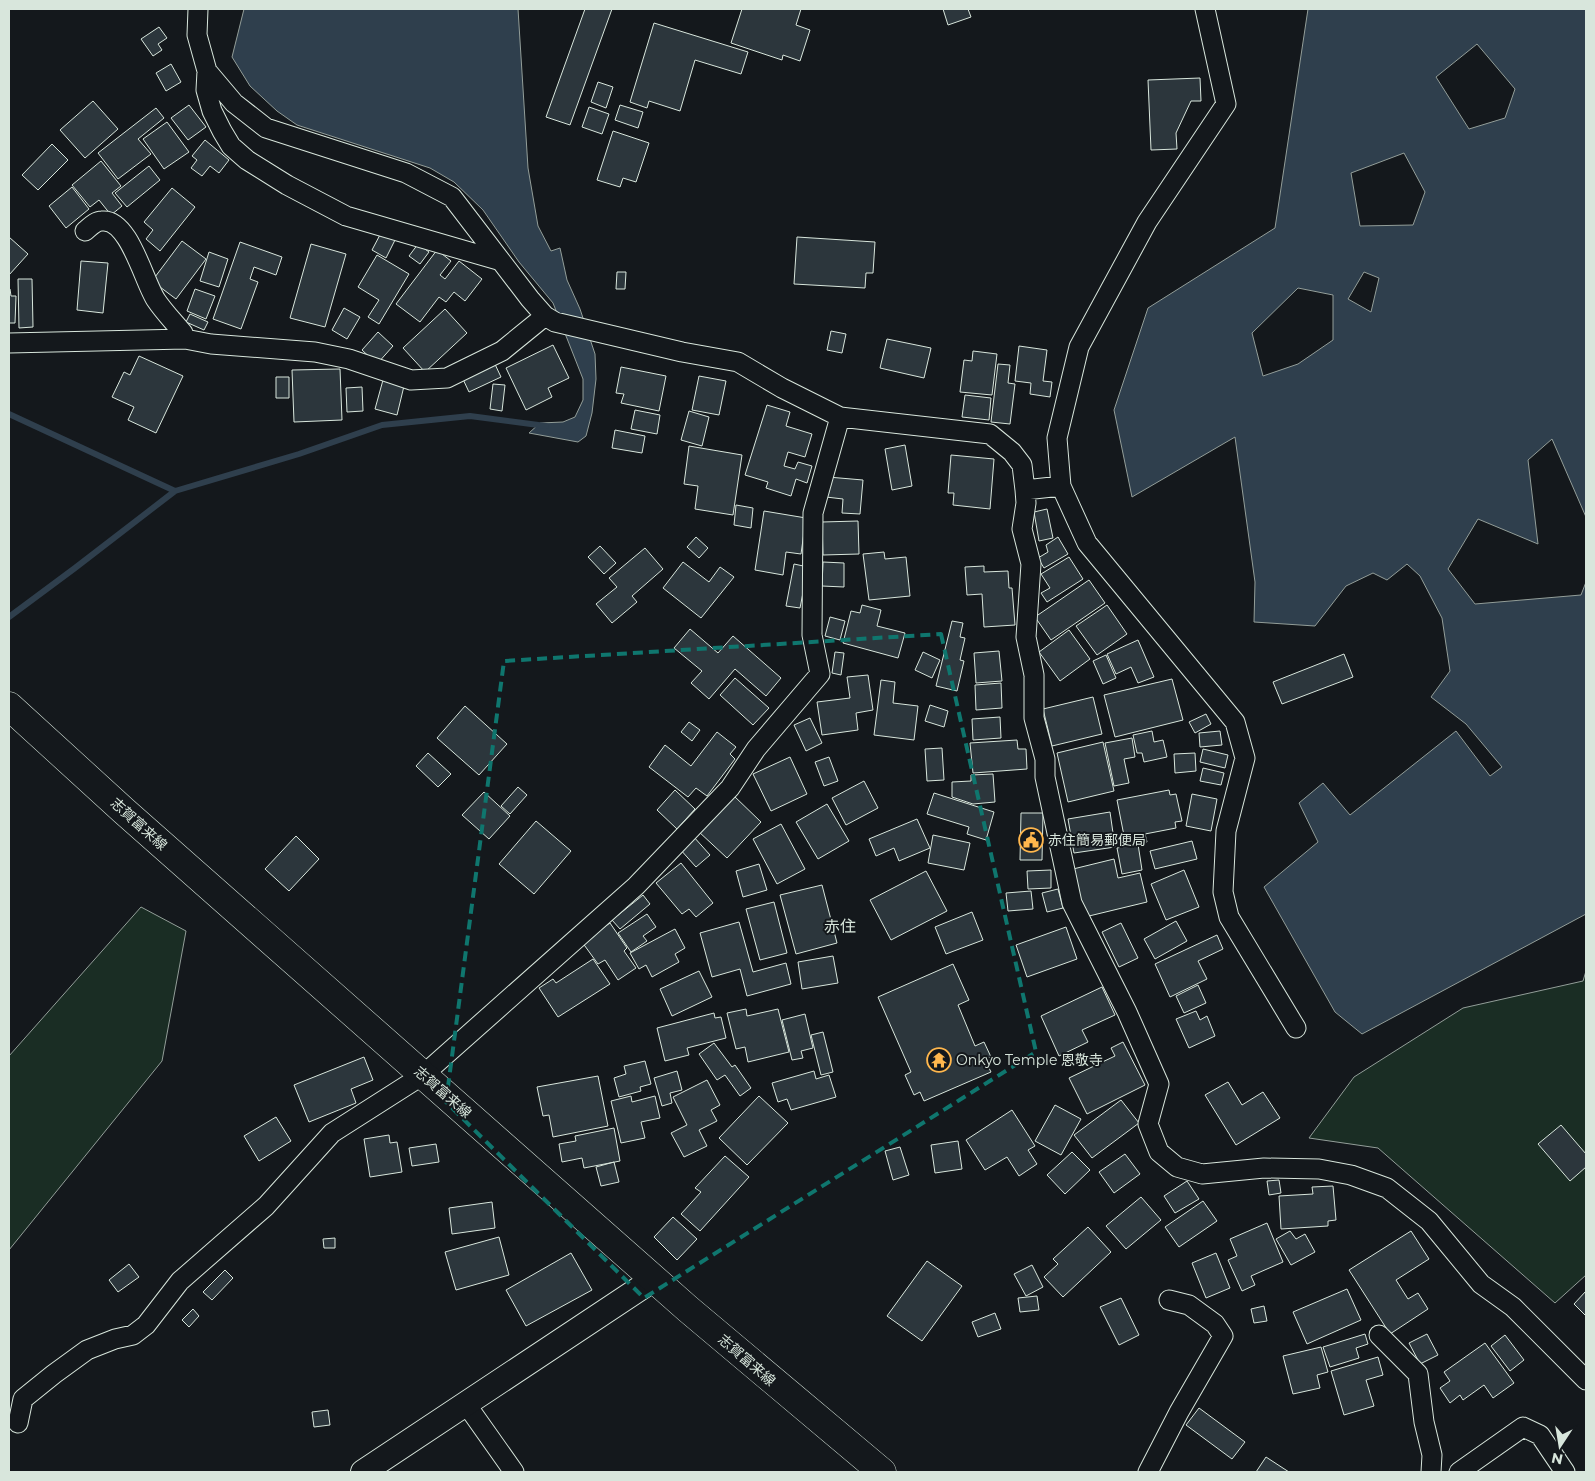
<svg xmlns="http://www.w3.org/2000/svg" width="1595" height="1481" font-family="Montserrat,'Noto Sans JP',sans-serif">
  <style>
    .green { fill: #1a2d24; stroke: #939e99 }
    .water { fill: #2f3f4d; stroke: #939e99; fill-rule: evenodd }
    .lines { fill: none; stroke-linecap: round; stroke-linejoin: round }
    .stream { stroke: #2f3f4d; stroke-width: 6 }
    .building { fill: #2c363c; stroke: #d8e6dc }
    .minor-casing { stroke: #d8e6dc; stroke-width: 21 }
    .tertiary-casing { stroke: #d8e6dc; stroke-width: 26 }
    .primary-casing { stroke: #d8e6dc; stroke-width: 29 }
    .minor { stroke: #14181c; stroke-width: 19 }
    .tertiary { stroke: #14181c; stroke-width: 24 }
    .primary { stroke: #14181c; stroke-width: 28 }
    .marked { fill: none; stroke: #0f766e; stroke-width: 4; stroke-dasharray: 10 6; stroke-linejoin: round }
    .labels { text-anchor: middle; stroke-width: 4; stroke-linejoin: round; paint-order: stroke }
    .street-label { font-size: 14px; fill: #d8e6dc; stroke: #14181c }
    .poi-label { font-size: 14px; fill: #d8e6dc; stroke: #14181c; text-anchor: start }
    .quarter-label { font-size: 16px; fill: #d8e6dc; stroke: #14181c }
  </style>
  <rect width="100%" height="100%" fill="#14181c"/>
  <path class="green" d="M141,907L186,931L162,1061L9,1250V1056Z
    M1586,971V1275L1555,1303L1378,1148L1309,1138L1354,1077L1463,1008L1583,981Z"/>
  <path class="water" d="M244,9H518L528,168L538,226L551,251L560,248L567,280L580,309L595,354L596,379L592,413L586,436L578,442L529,433L540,423L563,422L575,417L583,400V379L553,303L519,262L483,210L454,182L430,168L297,125L277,111L250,86L232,57Z
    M1308,9H1586V517L1552,439L1528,460L1538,544L1478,519L1448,569L1475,604L1581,595L1586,582V914L1362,1034L1335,1012L1264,887L1318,842L1299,803L1323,783L1350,815L1456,731L1490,776L1502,767L1466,724L1431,697L1450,671L1442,618L1420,576L1407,564L1387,580L1373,573L1346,586L1315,626L1254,622L1255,582L1235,437L1132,497L1114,410L1148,308L1275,228ZM1477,44L1515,89L1505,118L1469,129L1436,77ZM1404,153L1425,192L1413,225L1360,226L1351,173ZM1364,272L1379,278L1371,312L1348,299ZM1298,288L1333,295V340L1298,364L1263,376L1252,333Z"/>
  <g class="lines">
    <path class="stream" d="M9,414L175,491
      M9,617L75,568L175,491L299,454L382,425L470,416L546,426"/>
  </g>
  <path class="building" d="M585,9H612L570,125L546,117Z
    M742,9H801L796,25L810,30L800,61L783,55L782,60L731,43Z
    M943,9H968L971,17L948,25Z
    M654,23L748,52L741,74L695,60L680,111L649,101L647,108L630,102Z
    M159,27L167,38L158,44L162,50L153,56L141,39Z
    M171,64L181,82L166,91L156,73Z
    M1200,78L1201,101H1191L1176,133L1177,149L1151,150L1148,80Z
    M598,82L613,87L606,108L591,102Z
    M93,101L118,129L85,158L60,130Z
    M189,105L206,127L188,140L171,118Z
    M620,105L643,112L638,128L615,120Z
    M589,107L609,114L602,134L582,127Z
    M156,108L164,118L138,139L151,154L118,179L98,153Z
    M167,122L189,152L164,169L143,139Z
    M613,131L649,143L636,182L623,178L620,187L597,180Z
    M205,140L229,160L219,173L210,166L202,176L191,168L197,160L192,156Z
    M52,144L68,160L38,190L22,175Z
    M101,161L121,186L112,193L122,206L111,215L99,200L90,207L72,185Z
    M149,166L160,180L127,207L115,193Z
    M72,187L89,209L66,228L49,206Z
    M172,188L195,207L160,251L146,239L153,230L144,222Z
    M382,231L396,238L386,258L372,250Z
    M9,237L28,254L9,275Z
    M797,237L875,242L873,273H866L865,288L794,284Z
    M182,241L206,259L176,299L152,281Z
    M240,242L282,257L276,275L254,267L250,279L258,282L241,329L213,319Z
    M311,244L346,254L325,327L290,318Z
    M418,244L429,252L420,264L409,256Z
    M437,250L451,261L440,275L445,279L459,261L482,279L465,301L454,292L446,302L439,297L420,322L396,304Z
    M209,252L228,259L219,287L200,281Z
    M377,255L409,274L379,324L368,317L379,300L358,287Z
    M81,261L108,263L103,313L77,310Z
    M617,272H626L625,289H616Z
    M18,279H32L33,327L19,328Z
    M9,289H10L11,296H16L15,323H9Z
    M195,289L215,296L206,319L187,311Z
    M344,308L360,317L347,339L332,330Z
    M445,309L467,333L425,372L403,348Z
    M190,314L208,322L204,330L186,322Z
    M831,331L846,334L842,353L827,350Z
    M378,332L393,346L377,364L362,350Z
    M887,339L931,348L924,378L880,368Z
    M553,345L569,378L548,388L552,397L526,410L506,368Z
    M1019,346L1047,350L1043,381L1052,382L1050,397L1030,394L1031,383L1015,381Z
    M973,351L997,354L992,395L960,392L964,360L972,361Z
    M139,356L183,376L156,433L128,420L134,407L112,397L124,372L130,375Z
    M493,360L501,377L469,392L461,375Z
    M998,364L1010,365L1008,383L1015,384L1010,424L991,422Z
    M621,367L666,376L659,411L621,403L624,394L616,393Z
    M340,369L342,420L294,422L292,370Z
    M699,376L726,381L719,415L692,410Z
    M276,377H289V398H276Z
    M383,380L404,386L397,415L375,409Z
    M493,384L505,385L502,411L490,409Z
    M362,387L363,411L347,412L346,388Z
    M965,395L991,398L989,420L962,417Z
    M767,405L790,412L786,426L812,434L805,457L788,452L784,466L795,469L798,462L812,466L807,483L796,479L791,496L766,488L768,482L745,475Z
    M635,410L660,415L657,434L631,429Z
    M689,411L709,417L702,446L681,440Z
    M615,430L645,436L642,453L612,448Z
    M905,445L912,486L892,490L885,449Z
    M689,446L742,455L733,515L695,509L698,486L684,484Z
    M951,455L994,459L990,509L953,505L954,493H948Z
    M828,477L863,480L860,514L842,513L843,499L826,497Z
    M736,505L753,508L751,528L734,525Z
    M1047,509L1053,538L1039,541L1034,512Z
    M764,511L806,518L801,554L786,552L783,575L755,570Z
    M858,521L859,554L823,555L822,522Z
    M696,537L708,548L699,558L687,547Z
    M1058,537L1068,554L1044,568L1038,558L1048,552L1046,545Z
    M600,546L616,563L604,574L588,557Z
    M645,548L663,569L632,596L637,602L612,623L596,604L617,587L609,578Z
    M884,552L885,559L906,557L910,596L869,600L863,554Z
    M1069,557L1083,579L1047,602L1041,593L1050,588L1041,574Z
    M683,562L709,582L720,567L734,577L701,618L663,588Z
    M823,562L844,563V587L822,586Z
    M794,564L808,567L800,608L786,606Z
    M984,566V572L1008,571L1009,588H1012L1015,625L984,627L982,594L967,595L965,567Z
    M1089,580L1105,603L1051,640L1035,617Z
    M862,605L881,610L877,626L905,633L898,658L843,643L851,611L860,613Z
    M1107,605L1127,634L1097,655L1076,626Z
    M830,617L845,621L840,640L825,636Z
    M952,621L963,623L960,637L965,638L960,660L964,661L957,691L936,686Z
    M690,629L718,653L733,636L781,678L766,696L735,669L709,699L691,683L702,671L674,648Z
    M1069,630L1090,659L1060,681L1039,652Z
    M1138,640L1154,677L1138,683L1131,667L1116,674L1107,654Z
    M999,651L1002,681L976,683L974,653Z
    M835,652L844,653L841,675L832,673Z
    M923,652L940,660L932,678L915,670Z
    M1344,654L1353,677L1282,704L1273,682Z
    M1106,655L1116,678L1103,684L1093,661Z
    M868,675L873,710L856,713L858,730L822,735L817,702L850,698L847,677Z
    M735,678L769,708L753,725L720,695Z
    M1172,679L1183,720L1115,737L1104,695Z
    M881,680L895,682L893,703L918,706L914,740L874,735Z
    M1001,683L1002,708L976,710L975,685Z
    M1093,697L1102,734L1052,746L1043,709Z
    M930,705L948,711L944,727L925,721Z
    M465,706L507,744L479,775L437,738Z
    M1206,714L1211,724L1195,733L1189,722Z
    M1000,717L1001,738L973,740L972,719Z
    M810,718L822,743L806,751L794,725Z
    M689,722L700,730L692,741L681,732Z
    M1152,731L1154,742L1163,740L1167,757L1144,762L1142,753H1137L1133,735Z
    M1220,731L1222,745L1200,747L1199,733Z
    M717,732L736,747L730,754L735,759L707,796L696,788L688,797L649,767L665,745L691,766Z
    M1132,738L1135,757L1124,759L1129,783L1114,786L1105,743Z
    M1017,740L1018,749H1026L1027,769L973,773L970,743Z
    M1103,742L1114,791L1068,802L1057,753Z
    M942,748L944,780L927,781L925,749Z
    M1203,749L1228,755L1225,768L1200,762Z
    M428,753L451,774L438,787L416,766Z
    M1195,753L1196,771L1175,773L1174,754Z
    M790,757L807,794L771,811L753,774Z
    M829,757L838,781L824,786L815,762Z
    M1203,768L1224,773L1221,785L1200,781Z
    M993,774L995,802L973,804L952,797V782L971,781V775Z
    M864,781L878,808L846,825L832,798Z
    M518,787L527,795L510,814L501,806Z
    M675,790L695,809L677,829L657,810Z
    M1169,790L1170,795L1176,794L1182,821L1175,822L1176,828L1145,834L1147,842L1126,846L1117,800Z
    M484,792L510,816L489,839L462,815Z
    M934,793L994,812L986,840L967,834L969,827L927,814Z
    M1192,794L1217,799L1211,831L1186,826Z
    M733,795L761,822L727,858L698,831Z
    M827,804L849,841L818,859L796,822Z
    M1110,812L1115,847L1074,853L1068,819Z
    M1021,813H1043L1042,860H1020Z
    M917,819L930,848L899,861L894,848L876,856L869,839Z
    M536,821L571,851L534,894L499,864Z
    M781,824L805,869L777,884L753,839Z
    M933,835L970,843L964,870L928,863Z
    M296,836L319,859L289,891L265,869Z
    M693,836L710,855L696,867L679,848Z
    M1192,841L1197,859L1155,869L1150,851Z
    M1138,844L1142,870L1122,874L1117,848Z
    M1114,859L1118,878L1140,873L1147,902L1089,916L1076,899L1069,870Z
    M681,863L713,903L696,917L689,909L682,914L656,883Z
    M759,864L767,890L743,897L736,871Z
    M1051,870V888L1028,889L1027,871Z
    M1184,870L1199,907L1166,920L1151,884Z
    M926,871L947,911L891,940L870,900Z
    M822,885L837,943L796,954L780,895Z
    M1058,889L1063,908L1047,912L1042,893Z
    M1031,891L1033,909L1008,911L1006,893Z
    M643,895L650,904L620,929L612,920Z
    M774,902L787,953L760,960L746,909Z
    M972,912L983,940L946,954L935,927Z
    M647,914L656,927L643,936L647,941L631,952L618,933Z
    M1176,921L1187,941L1155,959L1144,939Z
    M739,922L753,972L786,963L791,984L747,996L740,969L712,977L700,933Z
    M610,923L627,948L624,951L636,968L618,980L605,960L598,964L582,942Z
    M1121,923L1138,958L1119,967L1102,932Z
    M1066,927L1077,959L1027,977L1016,945Z
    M675,929L685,948L675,954L679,962L652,977L646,965L639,969L630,953Z
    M1217,935L1223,949L1198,961L1207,979L1170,997L1155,964Z
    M833,956L838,983L802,989L798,962Z
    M593,959L610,984L558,1017L539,988L553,979L556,983Z
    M953,964L969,1000L958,1005L975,1046L984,1042L991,1057L985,1060L991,1072L924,1101L920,1092L914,1095L905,1075L911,1072L878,997Z
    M699,971L712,997L672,1016L660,989Z
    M1198,985L1206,1003L1184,1013L1176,996Z
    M1102,987L1115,1015L1082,1030L1088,1042L1059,1056L1041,1016Z
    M746,1009L747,1016L778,1009L789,1052L748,1062L745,1047L736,1049L727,1013Z
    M1196,1011L1200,1020L1207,1016L1215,1036L1189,1048L1176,1019Z
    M714,1013L715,1018L721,1017L726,1038L687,1048L689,1055L665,1061L657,1028Z
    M805,1014L813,1048L801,1051L803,1058L792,1060L782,1020Z
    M823,1032L833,1072L821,1075L811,1035Z
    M1123,1042L1145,1085L1087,1114L1069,1078L1115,1056L1111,1048Z
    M714,1043L732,1067L735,1065L751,1088L740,1096L725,1075L717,1080L699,1054Z
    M364,1057L373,1080L351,1089L356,1103L309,1122L294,1085Z
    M645,1061L651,1084L640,1087L641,1091L619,1097L614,1078L626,1074L624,1066Z
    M677,1071L682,1090L670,1093L672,1103L662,1106L654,1078Z
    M814,1071L816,1079L829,1075L836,1097L791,1110L787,1099L778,1102L772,1083Z
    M598,1076L608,1126L553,1137L549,1115L543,1116L537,1087Z
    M707,1080L720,1105L711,1110L717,1121L699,1130L707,1146L684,1157L671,1133L687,1125L673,1097Z
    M1228,1082L1242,1105L1263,1092L1280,1118L1236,1145L1205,1095Z
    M631,1096L632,1102L655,1096L660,1118L641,1122L645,1138L621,1143L611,1101Z
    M759,1096L788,1123L747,1165L719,1138Z
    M1121,1100L1139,1123L1092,1158L1074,1135Z
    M1055,1105L1081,1119L1061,1155L1035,1141Z
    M1012,1110L1035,1146L1028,1150L1037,1164L1019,1176L1007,1157L985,1170L966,1140Z
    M276,1117L291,1141L259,1161L244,1136Z
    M1561,1125L1586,1154V1167L1570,1181L1538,1144Z
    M614,1128L620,1161L584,1168L582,1158L562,1162L559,1144L576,1141L575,1136Z
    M389,1135L390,1143L397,1142L402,1172L370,1177L364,1139Z
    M958,1141L962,1169L935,1173L931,1145Z
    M436,1144L439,1162L412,1166L409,1148Z
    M900,1147L909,1175L893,1180L885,1151Z
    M1072,1152L1090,1170L1065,1194L1047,1175Z
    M1125,1154L1140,1174L1114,1193L1099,1172Z
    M725,1156L749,1177L700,1231L681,1214L701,1192L695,1188Z
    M614,1162L619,1182L601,1186L596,1167Z
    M1279,1180L1281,1193L1269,1195L1267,1181Z
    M1187,1181L1199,1199L1175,1213L1164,1196Z
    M1333,1186L1336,1220L1328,1221V1226L1281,1229L1279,1196L1313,1194L1312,1187Z
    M1141,1197L1161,1220L1126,1249L1106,1226Z
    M1203,1201L1217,1221L1179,1247L1165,1227Z
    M492,1202L495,1228L452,1234L449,1208Z
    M673,1217L697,1239L677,1260L654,1237Z
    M1267,1223L1283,1262L1251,1276L1255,1285L1242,1291L1228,1260L1237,1256L1230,1239Z
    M1088,1227L1111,1252L1063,1297L1044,1277L1058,1264L1053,1259Z
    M1290,1231L1296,1239L1305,1234L1315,1252L1291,1265L1276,1239Z
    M1411,1231L1429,1259L1396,1280L1408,1299L1418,1293L1428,1309L1390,1334L1349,1270Z
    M499,1237L509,1275L456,1290L445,1252Z
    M335,1238V1248H324L323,1239Z
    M571,1253L592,1290L526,1326L506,1290Z
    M1216,1253L1230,1288L1206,1298L1192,1263Z
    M927,1261L962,1286L922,1341L887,1316Z
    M129,1264L139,1277L118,1292L109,1280Z
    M1032,1265L1043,1287L1026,1296L1014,1274Z
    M225,1270L233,1278L212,1300L203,1292Z
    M1347,1289L1361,1320L1307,1344L1293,1312Z
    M1586,1291V1316L1574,1304Z
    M1037,1296L1039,1310L1020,1312L1018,1298Z
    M1121,1298L1139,1335L1119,1345L1100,1307Z
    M1264,1306L1267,1321L1254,1323L1251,1309Z
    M193,1309L199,1316L189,1327L182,1320Z
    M995,1313L1001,1329L978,1337L972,1322Z
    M1365,1334L1368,1344L1356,1348L1359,1358L1330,1367L1323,1347Z
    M1427,1334L1438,1355L1420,1364L1409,1343Z
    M1505,1335L1524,1360L1510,1371L1491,1346Z
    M1485,1343L1514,1383L1493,1398L1484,1385L1463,1400L1460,1395L1450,1403L1440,1388L1450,1381L1444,1372Z
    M1321,1347L1328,1372L1317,1375L1320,1388L1293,1394L1283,1356Z
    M1378,1357L1383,1375L1366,1380L1374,1406L1344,1415L1331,1371Z
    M1199,1408L1245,1442L1232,1459L1186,1425Z
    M328,1410L330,1425L314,1427L312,1412Z
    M1266,1457L1289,1472H1256Z"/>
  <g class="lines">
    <g class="minor-casing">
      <path id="minor" d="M198,9L197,35L207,71L206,90L212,111L222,131L231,146L247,160L287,185L346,216L501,261
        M207,71L234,103L266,128L406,173L452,197L530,299L545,316L555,322L682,352L738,362L782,388L840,417L990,434L1012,452L1022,465L1025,490L1026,503L1022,529L1031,564L1026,637L1034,675V718L1045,759V777L1072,903L1127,1012L1159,1084L1148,1124L1159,1152L1177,1167L1202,1174L1264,1168L1319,1169L1351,1175L1387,1188L1429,1221L1481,1284L1513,1307L1586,1380
        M85,231C90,227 95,221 102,221C129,218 144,282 156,300C164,312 174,322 183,333L185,339
        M9,343L185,339L211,344L315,352L349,359L411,380L447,378L502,351L545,316
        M1061,486L1057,438L1079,347L1147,222L1226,104L1205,9
        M1025,490L1061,486L1087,543L1235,722L1245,758L1226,831L1223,892L1229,917L1296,1028
        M1379,1335L1418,1374L1424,1422L1432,1455L1431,1472
        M466,1404L514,1472
        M18,1423L23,1399L54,1374L87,1350L115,1339L133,1335L146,1325L180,1281L266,1206L332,1133L423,1075L636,886L730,788L756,749L820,674L812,635L813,513L840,417
        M1148,1472L1179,1412L1223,1336L1215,1324L1189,1305L1169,1300
        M1459,1472L1523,1427L1540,1435L1565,1472"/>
    </g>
    <g class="tertiary-casing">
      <path id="tertiary" d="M363,1472L654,1279"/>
    </g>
    <g class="primary-casing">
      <path id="primary" d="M9,706L124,811L688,1309L882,1472"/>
    </g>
    <use href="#minor" class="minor"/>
    <use href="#tertiary" class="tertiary"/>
    <use href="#primary" class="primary"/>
  </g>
  <path class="marked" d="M941,634L1036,1052L644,1298L446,1102L504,661Z"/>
  <defs>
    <g id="civic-ring" transform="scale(1.25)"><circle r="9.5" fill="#14181c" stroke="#ffb74d" stroke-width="1.5"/><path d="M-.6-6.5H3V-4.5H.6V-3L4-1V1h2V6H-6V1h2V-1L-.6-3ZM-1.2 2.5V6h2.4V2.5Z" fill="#ffb74d"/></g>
    <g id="temple-ring" transform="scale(1.25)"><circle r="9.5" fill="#14181c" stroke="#ffb74d" stroke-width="1.5"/><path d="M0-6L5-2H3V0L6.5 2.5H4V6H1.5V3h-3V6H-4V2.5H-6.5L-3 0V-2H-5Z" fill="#ffb74d"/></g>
  </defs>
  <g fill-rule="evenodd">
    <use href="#civic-ring" x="1031" y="840"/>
    <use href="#temple-ring" x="939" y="1060"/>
  </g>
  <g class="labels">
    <g class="street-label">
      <text transform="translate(139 824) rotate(42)" y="5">志賀富来線</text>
      <text transform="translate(443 1092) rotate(41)" y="5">志賀富来線</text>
      <text transform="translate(747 1360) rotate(41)" y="5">志賀富来線</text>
    </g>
    <g class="poi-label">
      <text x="1048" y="845">赤住簡易郵便局</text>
      <text x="956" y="1065">Onkyo Temple 恩敬寺</text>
    </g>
    <g class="quarter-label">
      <text x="840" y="932">赤住</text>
    </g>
  </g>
  <rect width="1595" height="1481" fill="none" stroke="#d8e6dc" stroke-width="20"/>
  <g transform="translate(1560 1446) rotate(192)" stroke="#14181c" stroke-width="4" paint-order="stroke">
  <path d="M0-4L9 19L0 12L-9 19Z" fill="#d8e6dc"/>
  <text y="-8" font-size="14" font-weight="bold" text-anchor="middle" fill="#d8e6dc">N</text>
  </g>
</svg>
